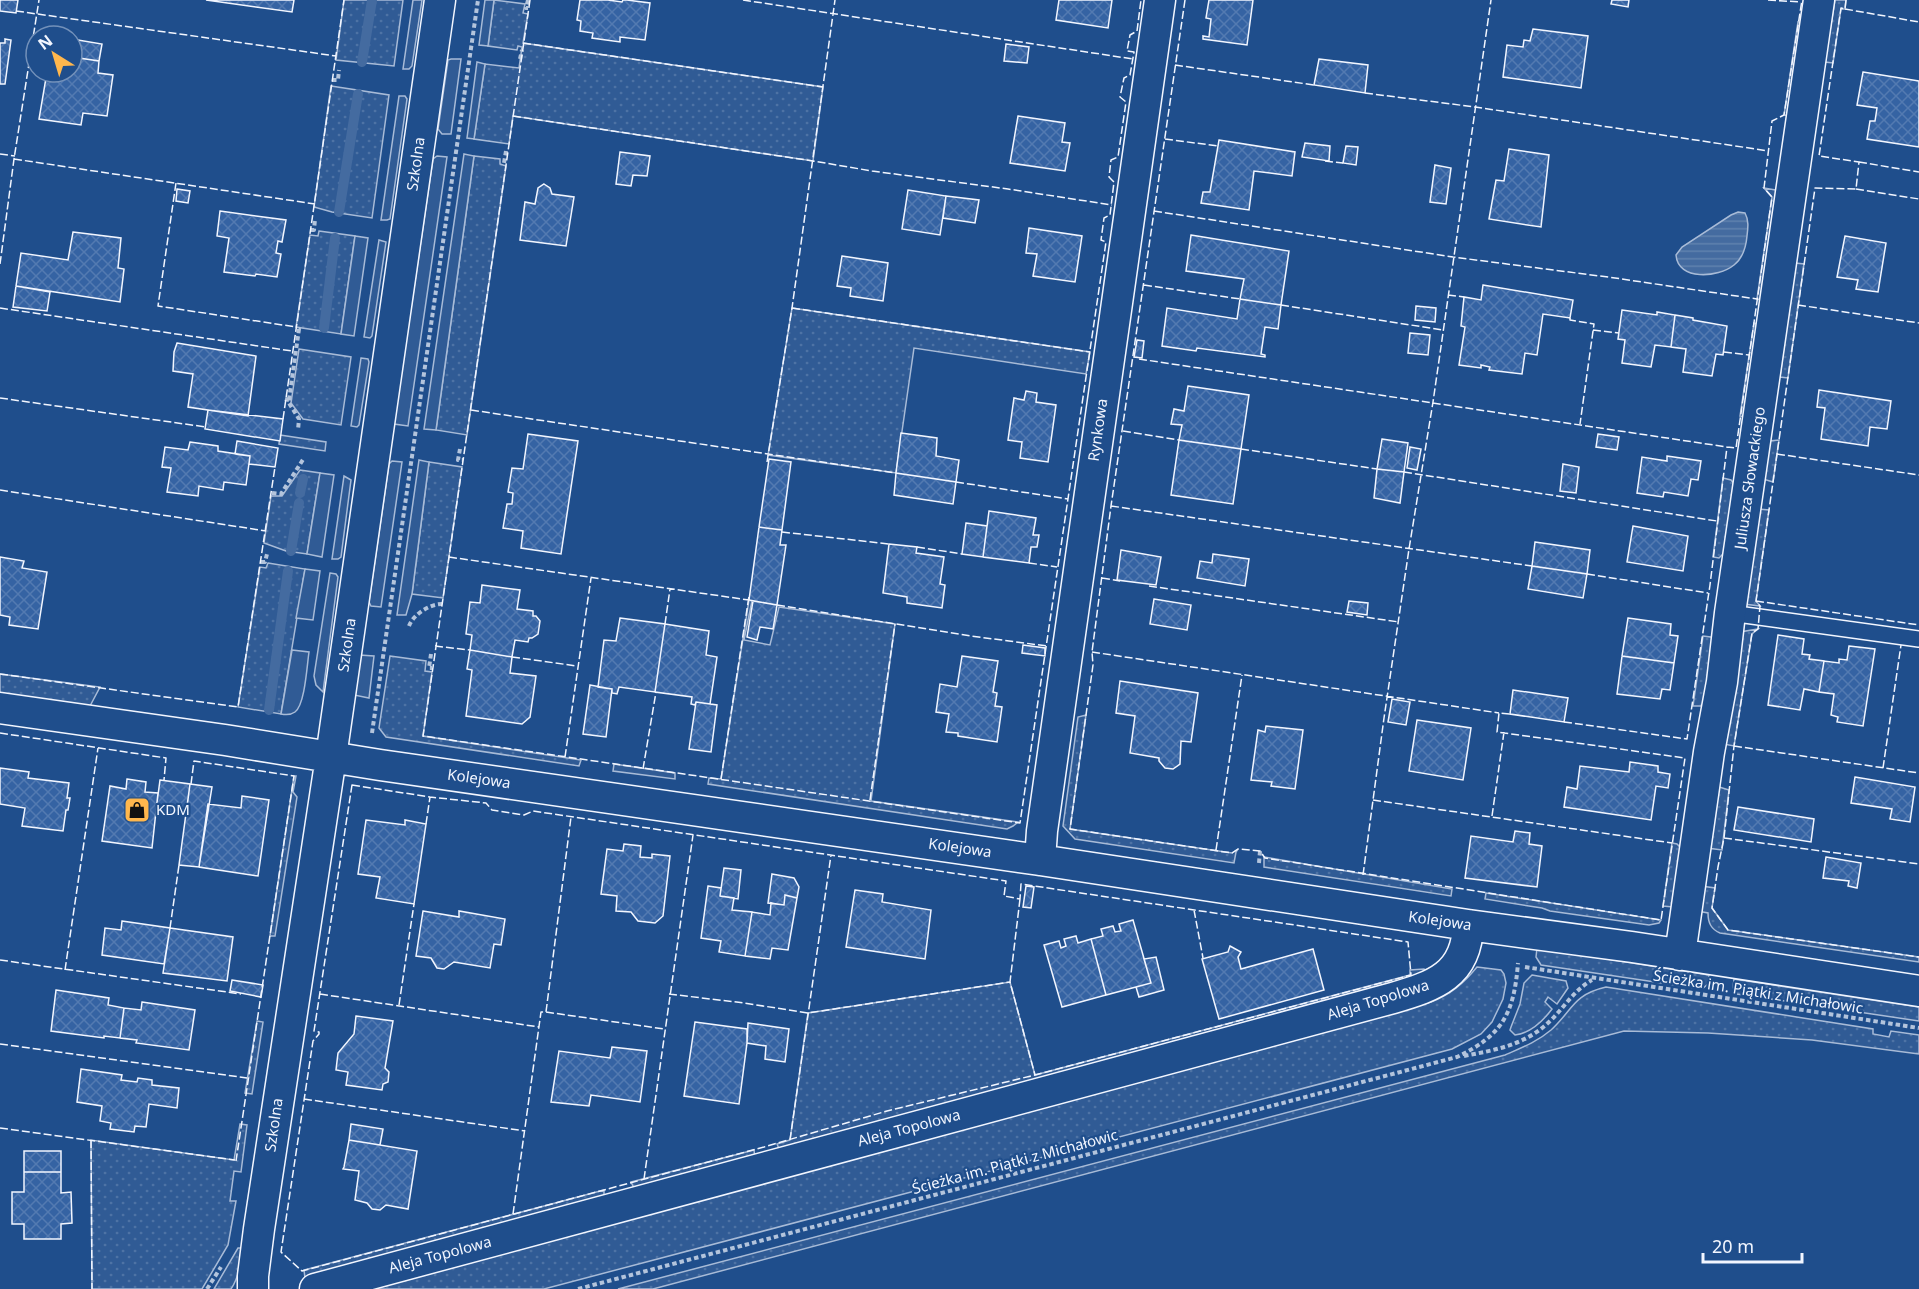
<svg xmlns="http://www.w3.org/2000/svg" width="1919" height="1289" font-family="'Noto Sans',sans-serif">
  <style>
    .grass { fill: url(#grass-dots); stroke: #a8bbd7; stroke-width: 1.5 }
    .green { fill: #305b95; stroke: #a8bbd7; stroke-width: 1.5 }
    .water { fill: url(#water-rules); stroke: #a8bbd7; stroke-width: 1.5 }
    .lines { fill: none; stroke-linecap: round; stroke-linejoin: round }
    .stream { stroke: #446ba0; stroke-width: 10 }
    .building { fill: url(#building-cross-hatch); stroke: #f2f6ff; stroke-width: 1.5 }
    .service-casing { stroke: #f2f6ff; stroke-width: 18 }
    .minor-casing { stroke: #f2f6ff; stroke-width: 33 }
    .path { stroke: #b3c4dc; stroke-width: 4; stroke-dasharray: 4.5 3; stroke-linecap: butt }
    .service { stroke: #1f4e8c; stroke-width: 15 }
    .minor { stroke: #1f4e8c; stroke-width: 30 }
    .fence { stroke: #f2f6ff; stroke-width: 1.5; stroke-dasharray: 8 3; stroke-linecap: butt }
    .labels { text-anchor: middle; stroke-width: 4.5; stroke-linejoin: round; paint-order: stroke }
    .street-label { font-size: 15px; fill: #f2f6ff; stroke: #1f4e8c }
    .poi-label { font-size: 15px; fill: #f2f6ff; stroke: #1f4e8c; text-anchor: start }
  </style>
  <defs>
    <pattern id="grass-dots" width="8" height="8" patternUnits="userSpaceOnUse" patternTransform="scale(1.5)"><rect width="8" height="8" fill="#305b95"/><path d="M2 2h.1M6 6h.1" fill="none" stroke="#4e73a5" stroke-width="1.8" stroke-linecap="round"/></pattern>
    <pattern id="water-rules" width="6" height="5" patternUnits="userSpaceOnUse" patternTransform="scale(1.5)"><rect width="6" height="5" fill="#446ba0"/><path d="M0 2.5h6" fill="none" stroke="#5f81ae"/></pattern>
    <pattern id="building-cross-hatch" width="8" height="8" patternUnits="userSpaceOnUse" patternTransform="scale(1.5)"><rect width="8" height="8" fill="#3563a3"/><path d="M0 0l8 8M0 8l8-8" fill="none" stroke="#537ab1"/></pattern>
  </defs>
  <rect width="100%" height="100%" fill="#1f4e8c"/>
  <path class="grass" d="M344,0H403L394,66L336,60Z
    M494,0L525,4L523,13L528,14L523,43L823,87L813,161L513,116L509,144L474,139L485,64L519,68L522,47L518,46L517,50L488,46Z
    M1835,0H1846L1845,9H1841L1833,63L1825,62Z
    M1798,22L1802,24L1791,116L1784,115Z
    M331,86L389,95L372,218L332,212L314,207Z
    M474,156L500,159V164L506,166L467,435L436,430Z
    M1764,188L1781,191L1764,301L1757,299L1772,197Z
    M319,231L355,236L341,334L296,327L310,235L318,236Z
    M1795,263L1804,264L1788,378L1780,377Z
    M792,308L1090,352L1086,374L914,348L896,473L768,455Z
    M1754,323L1760,325L1747,417L1740,416Z
    M299,349L351,357L341,425L303,419L291,403Z
    M280,435L326,442L325,451L279,444Z
    M1779,440L1773,482L1763,479L1769,441Z
    M429,462L462,467L443,598L412,594Z
    M300,470L320,473L307,554L286,551L264,543L271,496H282Z
    M1723,478L1731,480L1736,486L1725,552L1719,558L1713,557Z
    M1758,509L1769,510L1756,601L1760,606L1744,604Z
    M268,563L305,569L281,714L238,707L260,567L266,568Z
    M749,600L752,601L744,640L770,645L779,607L895,624L871,801L1018,822L1013,826L1007,829L708,784L709,778L721,779Z
    M1758,629L1752,634L1734,746L1723,744L1740,632Z
    M1703,636L1718,638L1708,703L1702,706H1693Z
    M390,656L426,661L425,671L432,672L423,736L581,760L579,766L386,737L379,728Z
    M0,674L100,687L90,706L0,693Z
    M1086,715L1070,829L1232,853L1238,849L1236,852L1234,863L1075,839L1063,826L1078,717Z
    M294,776H296L293,792L297,797L275,936H270Z
    M1716,786L1729,790L1722,850L1707,848Z
    M1672,843L1677,844L1682,849L1673,907L1663,906Z
    M1264,857L1452,889L1451,896L1264,867Z
    M1701,886L1715,888L1712,908L1728,930L1919,957V962L1720,933C1711,929 1708,923 1708,913L1697,911Z
    M1486,893L1661,920L1659,923L1649,925L1550,911L1542,908L1485,899Z
    M1537,948L1709,975L1708,984L1702,989L1541,965L1536,957Z
    M1477,967L1501,970L1504,974L1506,983L1503,999L1492,1022L1481,1034L1452,1049L544,1289H367L1431,1002C1451,994 1463,984 1477,967Z
    M1424,969L1428,973L780,1151L777,1144L790,1140L808,1013L1010,982L1035,1075L1410,975V970Z
    M1532,975L1566,981L1568,988L1557,1004L1548,997L1545,1002L1552,1009C1543,1021 1531,1033 1515,1035L1510,1030L1511,1027L1520,1004L1524,983Z
    M1734,979L1919,1007V1021L1737,994L1733,988Z
    M1606,987L1873,1029V1034L1889,1037L1891,1031L1919,1035V1054L1812,1040L1708,1033L1624,1031L653,1289H618L1505,1055C1521,1048 1537,1042 1551,1030C1573,1010 1572,995 1606,987Z
    M257,1021L263,1022L252,1094L245,1093Z
    M240,1124L247,1125L241,1172L234,1171L230,1201H236L228,1245L202,1289H92L91,1140L234,1160Z
    M754,1150L755,1158L635,1190L631,1182Z
    M604,1190V1199L305,1278L304,1270Z
    M238,1248H243C241,1263 239,1277 231,1289H214Z"/>
  <path class="green" d="M413,0H422L412,66L409,69H403Z
    M485,0H494L488,46L479,45Z
    M451,59H461L451,134H442L438,129L448,60Z
    M477,62L485,64L474,139L467,138Z
    M399,96H405L407,99L390,219L387,220H381Z
    M464,154L474,156L436,430L424,429Z
    M437,156L447,157L408,426L394,424L433,159Z
    M355,236L368,238L354,336L341,334Z
    M379,240L386,242L372,336L370,338L364,337Z
    M361,358L368,359L369,362L359,425L357,427L351,426Z
    M419,460L429,462L412,594L406,615H397Z
    M392,461L402,462L381,607L371,606L369,602L389,464Z
    M320,473L334,475L322,557L307,554Z
    M344,476L351,480L341,557L338,559H332Z
    M305,569L320,571L313,620L296,618Z
    M330,573L336,574L338,577L323,692L316,685L314,676Z
    M292,650L309,652C307,665 305,705 295,712C291,715 286,715 281,714Z
    M359,655L374,656L369,698L354,695Z
    M614,764L675,773V779L613,771Z"/>
  <path class="water" d="M1738,212L1745,213C1749,220 1748,228 1747,236C1746,247 1743,258 1734,265C1718,278 1678,281 1676,255L1682,247L1731,215Z"/>
  <g class="lines">
    <path class="stream" d="M362,62L372,0
      M339,212L358,94
      M324,328L335,238
      M300,493L303,479
      M291,551L299,503
      M269,710L288,571"/>
  </g>
  <path class="building" d="M0,0H18L16,13L0,11Z
    M206,0H294L292,12Z
    M580,0H608L622,2L623,0H627L650,3L645,40L620,37V42L592,38L593,33L580,31L581,21L577,20Z
    M1059,0H1112L1108,28L1056,20Z
    M1209,0H1253L1247,45L1203,39V36L1209,37L1211,19L1206,18Z
    M1612,0H1629L1628,7L1611,4Z
    M1533,29L1588,36L1581,88L1503,77L1507,45L1523,47L1524,40L1530,41Z
    M5,39L11,40L5,84H0V43H5Z
    M72,39L102,44L99,61L72,57Z
    M1006,44L1029,47L1027,63L1004,61Z
    M72,57L99,61L98,73L113,75L107,116L83,113L81,125L39,119L47,72H72Z
    M1319,59L1368,65L1365,93L1314,85Z
    M1863,72L1919,81V147L1867,139L1870,121H1875L1877,108L1857,105Z
    M1018,116L1065,123L1062,142L1070,143L1065,171L1010,163Z
    M1219,140L1295,152L1292,176L1254,171L1249,210L1201,203L1203,192H1210Z
    M1305,143L1330,146L1329,161L1302,157Z
    M1346,146L1358,147L1356,165L1343,163Z
    M1509,149L1549,155L1541,227L1489,219L1496,180L1504,181Z
    M620,152L650,156L647,176L633,175L631,186L616,184Z
    M1435,165L1451,168L1446,204L1430,202Z
    M544,184L550,188L552,194L574,197L566,246L520,240L525,202L535,204L538,188Z
    M177,189L190,191L188,203L176,201Z
    M908,190L946,196L940,235L902,229Z
    M946,196L979,200L975,223L943,218Z
    M220,211L286,220L282,242L278,241L276,253L281,254L277,277L256,274L255,276L224,272L229,238L217,236Z
    M1029,228L1082,236L1075,282L1033,276L1037,254L1026,253Z
    M73,232L121,238L118,268L124,269L120,302L16,286L21,253L68,260Z
    M1191,235L1289,251L1281,305L1240,299L1244,279L1186,271Z
    M1845,236L1886,243L1878,292L1856,289L1858,280L1837,277Z
    M842,256L888,263L883,301L850,296L851,288L837,286Z
    M1483,285L1573,300L1570,318L1543,314L1537,355L1525,353L1522,374L1489,370L1490,367L1481,365V368L1459,365L1465,327L1461,326L1464,297L1481,300Z
    M16,286L50,292L47,311L13,307Z
    M1240,299L1281,305L1278,329L1265,327L1261,354L1265,355V357L1197,348L1196,351L1162,346L1167,308L1237,319Z
    M1416,306L1436,308L1435,322L1415,320Z
    M1622,310L1657,315V312L1675,315L1671,347L1655,345L1651,367L1622,363L1625,340L1618,339Z
    M1675,315L1693,318V320L1727,326L1723,355L1716,354L1712,376L1683,372L1686,349L1671,347Z
    M1410,333L1430,335L1428,355L1408,353Z
    M1137,340L1144,341L1142,358L1134,357Z
    M177,343L256,356L248,416L188,407L193,374L173,371L174,352Z
    M1188,386L1249,395L1241,449L1179,440L1182,425L1171,424L1174,409L1184,411Z
    M1819,390L1891,401L1887,429L1870,427L1868,446L1821,439L1825,408L1817,407Z
    M1026,391L1037,393L1036,402L1056,405L1048,462L1020,458L1022,442L1008,440L1014,398L1024,400Z
    M208,410L283,419L280,441L205,429Z
    M901,433L937,438L936,456L959,460L956,482L896,473Z
    M528,434L578,441L561,554L521,548L523,531L503,528L507,504H512L513,493L508,492L512,468L523,469Z
    M1598,434L1619,437L1617,450L1596,447Z
    M1382,439L1408,443L1404,472L1377,469Z
    M1179,440L1241,449L1233,504L1171,495Z
    M237,441L278,448L275,467L249,464L250,456L235,454Z
    M190,442L218,446V451L250,456L246,485L224,482L223,490L199,486L198,496L167,492L171,468L162,467L165,447L188,450Z
    M1410,447L1421,449L1417,470L1407,468Z
    M1667,456L1701,461L1698,480L1691,479L1688,496L1664,492L1663,497L1637,493L1642,457L1667,461Z
    M769,459L791,462L782,530L759,527Z
    M1563,464L1579,467L1576,493L1560,491Z
    M1377,469L1404,472L1400,503L1374,498Z
    M896,473L956,482L953,504L894,495Z
    M989,511L1036,518L1033,535H1039L1037,547H1031L1029,563L983,557Z
    M966,523L987,526L983,557L962,554Z
    M1633,526L1688,536L1683,571L1627,562Z
    M759,527L782,530L780,545H786L777,605L749,600Z
    M1535,542L1590,550L1587,574L1532,566Z
    M889,544L917,547L916,553L944,557L940,584L945,585L942,608L907,603V597L883,593Z
    M1121,550L1161,557L1156,585L1117,580Z
    M1213,554L1249,559L1245,586L1197,578L1200,561L1212,563Z
    M0,557L24,561L22,568L47,572L38,629L9,625L10,617L0,615Z
    M1532,566L1587,574L1583,598L1528,589Z
    M482,585L520,590L517,609L533,611V616H536L540,621L538,634L532,638H529L528,642L515,640L512,657L470,650L472,635L466,634L470,602L480,603Z
    M1154,599L1191,605L1187,630L1150,624Z
    M753,601L777,605L773,629L760,627L757,640L747,637Z
    M1349,601L1368,603L1367,615L1347,612Z
    M620,618L665,624L655,692L619,687L617,694L612,693V689L598,687L604,640L616,641Z
    M1628,618L1671,624L1670,635L1678,636L1674,663L1622,656Z
    M665,624L709,631L706,655L717,657L710,704L696,702L695,705L691,704L692,697L655,692Z
    M1778,635L1804,639L1802,654L1810,655L1809,659L1824,661L1819,692L1804,689L1800,710L1768,705Z
    M1023,645L1045,648V656L1022,653Z
    M1849,646L1875,649L1863,726L1837,722L1838,717L1831,715L1834,694L1819,692L1824,661L1839,663V659L1847,660Z
    M470,650L512,657L510,673L536,676L530,717L522,724L466,716L472,670L467,669Z
    M962,656L998,661L993,692L997,693L995,706L1002,707L997,742L958,736V733L946,732L949,714L936,712L940,684L957,687Z
    M1622,656L1674,663L1670,690L1662,689L1660,699L1617,694Z
    M1120,681L1198,693L1191,742L1181,741L1180,764L1173,769L1165,768L1159,761V758L1130,753L1135,716L1116,713Z
    M590,685L612,689L606,737L583,734Z
    M1513,690L1568,698L1564,722L1510,714Z
    M1392,699L1410,702L1406,725L1388,722Z
    M696,702L717,705L711,752L689,749Z
    M1417,720L1471,728L1463,780L1409,771Z
    M1266,726L1303,730L1295,789L1271,786L1272,782L1251,780L1258,730L1265,732Z
    M1630,762L1658,766V772L1670,774L1668,788L1656,786L1651,820L1564,807L1567,787L1577,789L1580,766L1629,772Z
    M0,768L29,772L28,778L69,783L67,798H70L68,810H66L63,831L22,826L25,808L0,804Z
    M1855,777L1915,787L1910,822L1890,819L1892,809L1851,803Z
    M127,779L146,782L145,792L158,793L152,848L102,841L110,786L126,789Z
    M160,780L190,784L186,815L156,810Z
    M190,784L212,787L199,867L179,865Z
    M242,796L269,800L258,876L199,867L208,804L241,808Z
    M1738,807L1814,819L1811,842L1734,830Z
    M366,820L405,825V820L426,824L414,904L376,898L380,877L358,874Z
    M1515,831L1530,833L1529,844L1542,846L1537,887L1465,878L1471,836L1513,842Z
    M624,844L641,846L640,857L652,858V854L670,856L663,916L655,923L638,921L631,912L616,911L617,896L601,894L607,849L623,851Z
    M1826,857L1861,863L1857,888L1848,886L1849,881L1823,878Z
    M724,868L741,870L738,899L720,896Z
    M772,874L794,878L799,887L797,898L785,895L784,905L768,903Z
    M708,886L721,888L720,896L734,898L732,910L752,912L745,956L719,952L721,941L701,938Z
    M1026,886L1034,887L1031,908L1023,907Z
    M855,890L883,894L882,902L931,910L925,959L846,947Z
    M785,895L797,898L788,950L772,948L770,959L745,956L752,912L770,915L771,903L784,905Z
    M423,911L459,917V911L505,919L501,945L494,944L490,968L454,962L444,969L437,968L431,958L416,956Z
    M1133,920L1151,983L1106,995L1091,939L1103,936L1101,929L1113,926L1115,932L1121,931L1119,924Z
    M122,921L170,928L164,964L102,955L105,928L121,930Z
    M170,928L233,937L227,981L163,973Z
    M1076,936L1078,943L1091,939L1106,995L1062,1007L1044,945L1059,941L1061,948L1066,946L1064,939Z
    M1230,946L1241,952L1238,957L1241,969L1313,949L1324,990L1219,1019L1202,959L1228,952Z
    M1156,957L1164,990L1139,997L1136,987L1151,983L1144,959Z
    M232,980L263,985L261,997L230,991Z
    M56,990L109,998L108,1005L124,1008L120,1038L104,1036V1038L51,1031Z
    M142,1002L195,1010L189,1050L136,1043L137,1040L120,1038L124,1008L141,1010Z
    M356,1016L393,1021L385,1068L389,1072L388,1082L383,1084L382,1090L346,1085L348,1072L336,1070L338,1053L354,1034Z
    M695,1022L747,1029V1043L739,1104L684,1096Z
    M748,1023L789,1029L785,1062L765,1059L766,1046L747,1043Z
    M612,1047L647,1051L640,1102L591,1095L589,1106L551,1102L559,1051L610,1058Z
    M81,1069L122,1075L121,1080L137,1082L138,1078L152,1080V1085L179,1088L177,1108L149,1104L146,1127L135,1126L134,1132L110,1129L111,1123L100,1121L102,1106L77,1102Z
    M351,1124L383,1129L380,1145L349,1140Z
    M349,1140L417,1151L408,1209L386,1205L380,1210L372,1209L367,1203L355,1200L359,1171L343,1169L344,1167Z
    M24,1151H61V1172H24Z
    M24,1172H61V1193L71,1192L72,1223L61,1224V1239H24V1224H12V1192H24Z"/>
  <g class="lines">
    <g class="service-casing">
      <path id="service" d="M1730,613L1919,639"/>
    </g>
    <g class="minor-casing">
      <path id="minor" d="M0,708L225,740L380,765L1040,860L1468,925L1632,947L1919,991
        M1040,860L1042,831L1160,0
        M1680,955L1709,752L1722,682L1730,613L1819,0
        M253,1289V1276L259,1229L331,757L440,0
        M315,1289L1393,998C1434,986 1467,975 1468,925"/>
    </g>
    <path class="path" d="M528,0L526,8H528
      M520,59L522,50
      M332,80H338L339,70
      M506,151L504,163L506,162
      M311,230H314L315,219
      M285,399L289,400V403L299,419L298,430
      M289,400L299,329H296
      M460,449L458,460H463
      M272,493L281,494L304,458
      M261,562H265L267,554
      M409,626C413,615 429,604 442,604
      M431,654L429,668H432
      M372,733L478,0
      M1259,863L1260,851
      M1525,967L1919,1028
      M1464,1056C1495,1050 1525,1045 1549,1022C1564,1008 1574,990 1592,980
      M207,1289L221,1267
      M578,1289L1457,1057C1503,1035 1514,1013 1518,963"/>
    <use href="#service" class="service"/>
    <use href="#minor" class="minor"/>
    <path class="fence" d="M530,0L423,736L1020,823L1106,242L1101,240L1104,218L1110,215L1114,182L1109,177L1111,160L1118,157L1126,102L1120,97L1124,78L1130,75L1134,52L1127,51L1130,35L1137,31L1141,0
      M743,0L1133,59
      M1185,0L1111,506L1092,652L1093,665L1070,829L1232,853L1238,849L1260,851L1265,858L1661,920L1685,758L1497,732L1499,713L1510,714
      M1768,0L1801,2
      M1846,0L1845,9L1841,8L1819,156L1859,162L1856,189L1815,188L1756,601L1760,606L1758,629L1752,633L1734,746L1724,838L1718,867L1712,908L1728,930L1919,957
      M1845,9L1919,22
      M16,11L336,56
      M523,43L823,87
      M1175,65L1314,85
      M1365,93L1475,107L1769,151
      M513,116L813,161L872,171L1008,189L1112,205
      M1165,139L1218,146
      M0,154L15,156
      M14,159L315,204
      M1325,161L1343,163
      M1859,162L1919,172
      M176,183L158,306L296,327
      M1856,189L1919,199
      M1154,211L1453,257L1615,278L1757,299
      M0,264L14,159L39,0
      M1144,285L1240,299
      M1448,295L1464,297
      M1281,305L1443,330
      M1798,305L1919,323
      M0,308L292,351
      M792,308L1090,352
      M1570,318V320L1594,324L1580,424
      M1593,330L1619,333
      M1724,352L1749,355
      M1139,359L1727,447
      M0,398L206,427
      M471,410L896,473
      M283,419L344,0
      M1123,431L1179,440
      M1241,449L1377,469
      M1777,454L1919,475
      M767,462L792,308L835,0
      M1404,472L1717,521
      M956,482L1068,499
      M0,490L266,531
      M1111,506L1532,566
      M782,532L889,544
      M917,547L962,554
      M449,557L749,600
      M1029,563L1057,567
      M1587,574L1708,593
      M1102,578L1120,581
      M1149,586L1399,622
      M1756,601L1919,625
      M777,605L971,636L1047,646
      M665,624L670,589
      M435,646L470,650
      M1092,652L1499,713
      M512,657L577,666
      M0,674L238,707L275,467
      M1564,722L1687,739L1710,585L1727,447L1736,448L1772,197L1764,188L1772,121L1784,115L1802,0
      M0,733L166,758L164,780
      M1734,746L1919,773
      M565,757L591,578
      M1883,768L1901,645
      M643,769L656,692
      M721,779L749,596
      M191,784L194,761L294,776L236,1161
      M352,785L430,797L486,803L492,810L524,815L533,811L1006,881L1004,896L1020,899L1021,884L1408,942L1411,975L1035,1075L887,1111L764,1147L302,1271L281,1252L313,1041L319,1034V1032L314,1031Z
      M870,800L895,624
      M1373,800L1672,843
      M1492,816L1504,732
      M426,824L430,797
      M1724,838L1919,864
      M1216,850L1242,675
      M1363,875L1384,718L1409,549L1433,402L1491,0
      M1020,899L1010,982L1035,1075
      M1194,910L1203,958
      M170,928L179,865
      M0,960L241,994
      M65,970L98,748
      M320,994L539,1027
      M669,994L744,1003L808,1013L1010,982
      M399,1005L414,904
      M546,1012L664,1029
      M0,1044L247,1078
      M304,1099L525,1131
      M0,1128L235,1160
      M91,1140L92,1289
      M790,1140L831,855
      M644,1179L693,835
      M513,1214L541,1012H546L571,817"/>
  </g>
  <defs>
    <g id="shop-square" transform="scale(1.35)"><rect x="-9" y="-9" width="18" height="18" rx="4" fill="#ffb74d" stroke="#1f4e8c"/><path d="M-5-2.5h2.3a2.7 3.5 0 0 1 5.4 0H5L5.5 6h-11ZM-1.5-2.5h3a1.5 2.3 0 0 0-3 0Z" fill="#111"/></g>
  </defs>
  <g fill-rule="evenodd">
    <use href="#shop-square" x="137" y="810"/>
  </g>
  <g class="labels">
    <g class="street-label">
      <text transform="translate(416 164) rotate(-82)" y="5">Szkolna</text>
      <text transform="translate(1098 430) rotate(-82)" y="5">Rynkowa</text>
      <text transform="translate(1750 478) rotate(-82)" y="5">Juliusza Słowackiego</text>
      <text transform="translate(347 645) rotate(-82)" y="5">Szkolna</text>
      <text transform="translate(479 779) rotate(8)" y="5">Kolejowa</text>
      <text transform="translate(960 848) rotate(8)" y="5">Kolejowa</text>
      <text transform="translate(1440 921) rotate(8)" y="5">Kolejowa</text>
      <text transform="translate(1758 992) rotate(9)" y="5">Ścieżka im. Piątki z Michałowic</text>
      <text transform="translate(1378 1000) rotate(-17)" y="5">Aleja Topolowa</text>
      <text transform="translate(274 1125) rotate(-82)" y="5">Szkolna</text>
      <text transform="translate(909 1128) rotate(-15)" y="5">Aleja Topolowa</text>
      <text transform="translate(1015 1162) rotate(-15)" y="5">Ścieżka im. Piątki z Michałowic</text>
      <text transform="translate(440 1255) rotate(-15)" y="5">Aleja Topolowa</text>
    </g>
    <g class="poi-label">
      <text x="156" y="815">KDM</text>
    </g>
  </g>
  <g transform="translate(54 54) rotate(323)"><circle r="28" fill="#1f4e8c" stroke="#7391ba" stroke-width="1.5"/>
  <path d="M0-4.5L10 22L0 15L-10 22Z" fill="#ffb74d"/>
  <text y="-9" font-size="16" font-weight="bold" text-anchor="middle" fill="#f2f6ff">N</text>
  </g>
  <path d="M1703 1253v9h99v-9" fill="none" stroke="#f2f6ff" stroke-width="3"/>
  <text x="1712" y="1253" font-size="18" fill="#f2f6ff" stroke="#1f4e8c" stroke-width="4.5" paint-order="stroke">20 m</text>
</svg>
